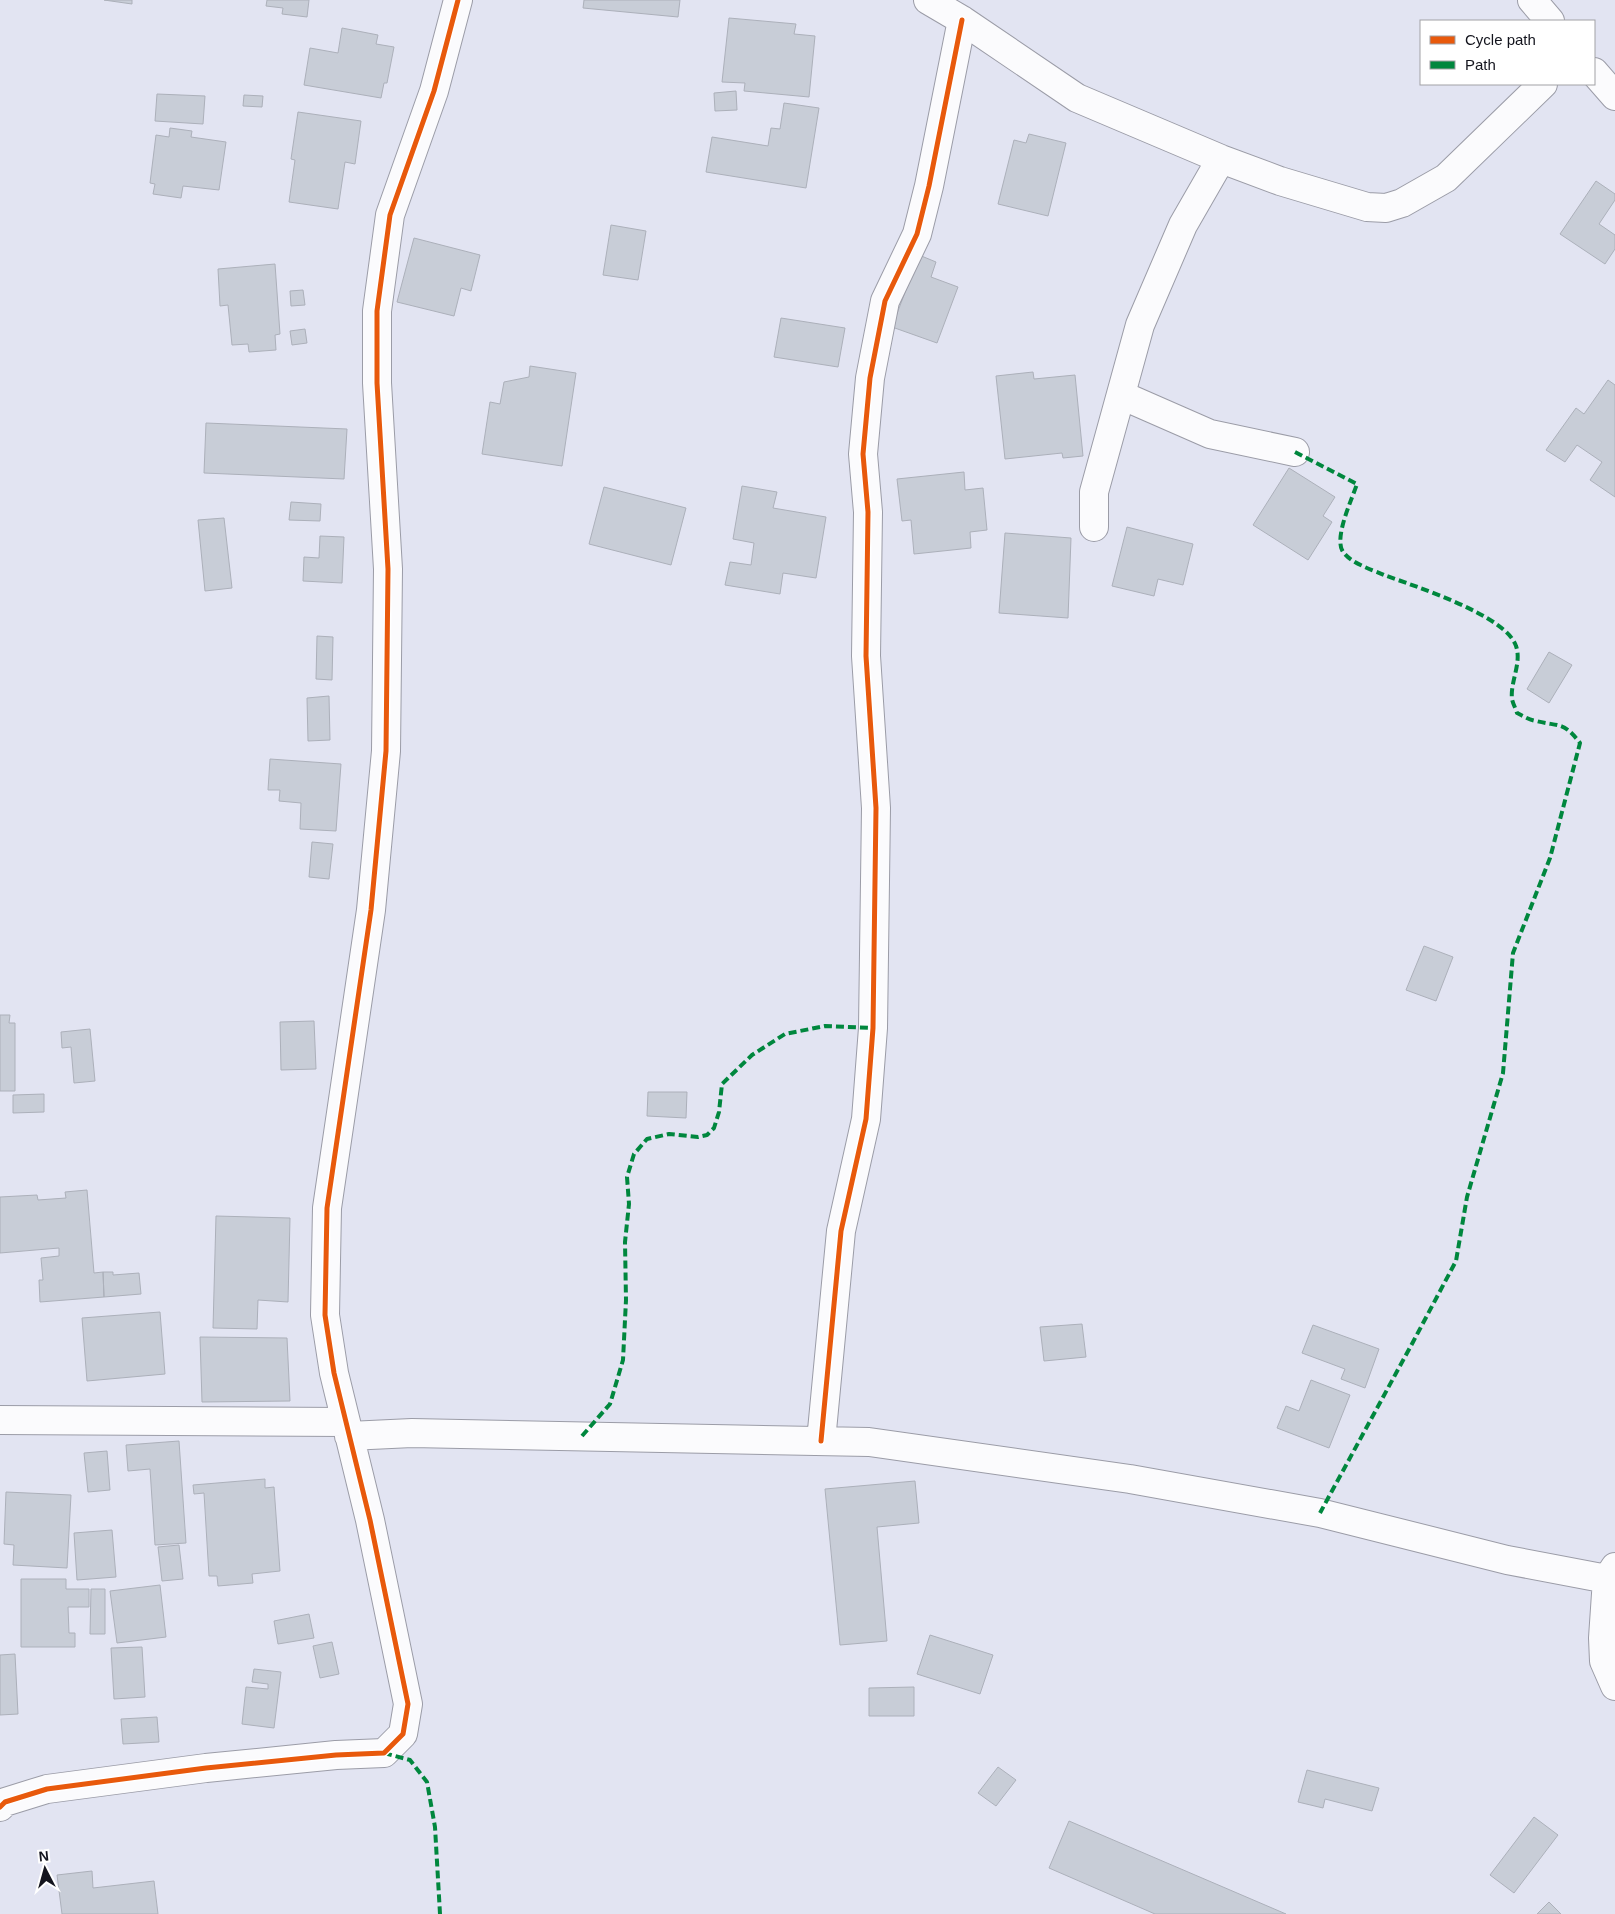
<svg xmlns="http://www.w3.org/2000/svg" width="1615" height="1914" font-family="Helvetica,sans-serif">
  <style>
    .building { fill: #c8cdd7; stroke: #acb0ba }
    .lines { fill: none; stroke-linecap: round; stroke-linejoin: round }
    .minor-casing { stroke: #9b9ca7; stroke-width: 30 }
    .minor { stroke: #fbfbfd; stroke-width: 28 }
    .quiet { stroke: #00873e; stroke-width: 4; stroke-dasharray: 8 4; stroke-linecap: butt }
    .cycleway-casing { stroke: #fff; stroke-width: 8 }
    .cycleway { stroke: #e8590c; stroke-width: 5 }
  </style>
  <rect width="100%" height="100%" fill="#e2e4f2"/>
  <path class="building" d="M104,0H132V4Z
    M267,0H309L307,17L282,14L283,8L266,6Z
    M584,0H680L678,17L583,8Z
    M729,18L796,24L794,34L815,36L809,97L744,91L745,83L722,82Z
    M342,28L378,35L376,44L394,47L387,83H384L381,98L304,85L310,48L338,53Z
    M736,91L737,110L715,111L714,93Z
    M157,94L205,96L203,124L155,121Z
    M244,95L263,96L262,107L243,106Z
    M784,103L819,108L806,188L706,172L712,137L768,146L771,128L780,129Z
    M298,112L361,121L355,164L345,162L338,209L289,202L295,160L291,159Z
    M170,128L192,131L191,137L226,142L219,190L183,186L181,198L153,194L155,184L150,183L156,135L169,137Z
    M1029,134L1066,143L1048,216L998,204L1014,140L1026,143Z
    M1596,181L1615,194V200L1599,224L1615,235V249L1605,264L1560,234Z
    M611,225L646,231L638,280L603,275Z
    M414,238L480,255L471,291L461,288L454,316L397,302Z
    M919,255L936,262L931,277L958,287L937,343L892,327Z
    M275,264L280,334L275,335L276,350L249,352L248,344L232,345L228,305L220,306L218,269Z
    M303,290L305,305L291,306L290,291Z
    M781,318L845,328L838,367L774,357Z
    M305,329L307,343L292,345L290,331Z
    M530,366L576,373L562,466L482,454L490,402L500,404L504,382L529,377Z
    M1033,372L1034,379L1075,375L1083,456L1063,458L1062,453L1005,459L996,376Z
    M1608,380L1615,385V497L1590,480L1602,462L1577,445L1565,462L1546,450L1576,408L1584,414Z
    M206,423L347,429L344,479L204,473Z
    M1289,468L1335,497L1323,516L1332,522L1308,560L1253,525Z
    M964,472L965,490L983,488L987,530L970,532L971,548L914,554L911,520L902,521L897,479Z
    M742,486L777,492L773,508L826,517L816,578L783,573L780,594L725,585L730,562L751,565L754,543L733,539Z
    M604,487L686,508L671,565L589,544Z
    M291,502L321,504L320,521L289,520Z
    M224,518L232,588L205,591L198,520Z
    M1127,527L1193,544L1183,585L1158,579L1154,596L1112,586Z
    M1005,533L1071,538L1068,618L999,613Z
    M320,536L344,537L342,583L303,581L304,557L319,558Z
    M317,636L333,637L332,680L316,679Z
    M1549,652L1572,665L1549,703L1527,689Z
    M329,696L330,740L308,741L307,698Z
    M270,759L341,764L336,831L300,829L301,803L279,801L280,790H268Z
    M312,842L333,844L329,879L309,877Z
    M1424,946L1453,957L1436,1001L1406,990Z
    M0,1015H10L9,1023H15V1091H0Z
    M314,1021L316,1069L281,1070L280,1022Z
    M90,1029L95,1081L74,1083L71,1047L62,1048L61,1032Z
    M648,1092H687L686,1118L647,1116Z
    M44,1094V1112L13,1113V1095Z
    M87,1190L94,1273L103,1272L104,1297L40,1302L39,1280H43L41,1258L59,1256V1248L0,1253V1197L37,1195L38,1200L66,1198L65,1192Z
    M216,1216L290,1218L288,1302L258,1300L257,1329L213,1328Z
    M103,1272H113V1275L139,1273L141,1294L104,1297Z
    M160,1312L165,1374L87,1381L82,1318Z
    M1082,1324L1086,1357L1044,1361L1040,1327Z
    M1313,1325L1379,1349L1365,1388L1341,1379L1345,1369L1302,1353Z
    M200,1337L287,1338L290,1401L202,1402Z
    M1311,1380L1350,1395L1329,1448L1277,1428L1286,1406L1299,1411Z
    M179,1441L186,1543L155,1545L150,1469L128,1471L126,1445Z
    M107,1451L110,1490L88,1492L84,1453Z
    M265,1479V1488L274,1487L280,1571L252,1574L253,1583L218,1586L217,1576H209L204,1493L194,1494L193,1485Z
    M915,1481L919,1523L877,1527L887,1641L840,1645L825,1489Z
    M6,1492L71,1495L67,1568L13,1565L14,1545L4,1544Z
    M112,1530L116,1577L77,1580L74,1533Z
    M179,1545L183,1579L162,1581L158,1547Z
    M21,1579H66V1589H89V1607H68L69,1633H75V1647H21Z
    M160,1585L166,1637L117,1643L110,1591Z
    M91,1589H105V1634H90Z
    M309,1614L314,1638L278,1644L274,1621Z
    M930,1635L993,1655L980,1694L917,1674Z
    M332,1642L339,1674L320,1678L313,1646Z
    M142,1647L145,1697L114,1699L111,1648Z
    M15,1654L18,1714L0,1715V1655Z
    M254,1669L281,1672L274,1728L242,1724L246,1687L268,1689V1684L252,1682Z
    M914,1687V1716H869V1688Z
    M157,1717L159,1742L123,1744L121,1719Z
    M998,1767L1016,1780L996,1806L978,1793Z
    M1307,1770L1379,1788L1372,1811L1325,1799L1323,1808L1298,1802Z
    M1534,1817L1558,1835L1514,1893L1490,1875Z
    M1069,1821L1286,1914H1155L1049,1868Z
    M92,1871L93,1888L154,1881L158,1914H62L57,1875Z
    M1549,1902L1561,1914H1537Z"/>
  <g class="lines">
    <g class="minor-casing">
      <path id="minor" d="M928,0L962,20L1077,98L1221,159L1280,181L1367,207L1386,208L1402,203L1446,178L1543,84
        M1532,0L1550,21
        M1594,72L1615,96
        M1121,395L1210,434L1295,452
        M1094,527V492L1140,325L1183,225L1221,159
        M0,1420L345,1422
        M349,1436L412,1433L869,1442L1130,1479L1320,1513L1507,1560L1607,1579
        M821,1441L841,1231L866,1119L873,1028L876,808L866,656L868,512L863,454L870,378L885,301L917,234L929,186L962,20
        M1615,1567L1607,1579L1603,1638L1604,1661L1615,1686
        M0,1807L5,1802L47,1789L206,1768L336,1755L384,1753L403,1734L408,1704L370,1520L334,1373L325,1315L327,1208L371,910L386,751L388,569L377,383V311L390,215L434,91L458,0"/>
    </g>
    <use href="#minor" class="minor"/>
    <path class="quiet" d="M1295,452L1357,484C1352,499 1335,535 1342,550C1349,563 1371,569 1384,575C1414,586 1506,615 1516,646C1522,663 1510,682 1512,699C1513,704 1516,709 1517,713C1523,716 1529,720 1536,721C1560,727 1563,721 1580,743L1550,858L1513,953L1503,1073L1467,1197L1456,1261L1413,1342L1320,1513
      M582,1436L610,1404L623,1360L626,1300L625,1242L629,1204L627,1177L634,1154L647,1139L669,1134L698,1137L707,1135L714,1128L719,1112L722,1084L752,1055L785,1034L825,1026L873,1028
      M384,1753L410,1760L427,1782L435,1827L440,1914"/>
    <g class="cycleway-casing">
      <path id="cycleway" d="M821,1441L841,1231L866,1119L873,1028L876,808L866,656L868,512L863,454L870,378L885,301L917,234L929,186L962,20
        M0,1807L5,1802L47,1789L206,1768L336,1755L384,1753L403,1734L408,1704L370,1520L334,1373L325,1315L327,1208L371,910L386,751L388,569L377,383V311L390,215L434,91L458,0"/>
    </g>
    <use href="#cycleway" class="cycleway"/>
  </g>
  <rect x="1420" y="20" width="175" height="65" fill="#ffffff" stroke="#a1a1a5"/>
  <rect x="1430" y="36" width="25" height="8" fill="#e8590c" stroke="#a1a1a5"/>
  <text x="1465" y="45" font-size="15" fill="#13141d">Cycle path</text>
  <rect x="1430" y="61" width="25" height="8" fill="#00873e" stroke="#a1a1a5"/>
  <text x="1465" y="70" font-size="15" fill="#13141d">Path</text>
  <g transform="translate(45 1869) rotate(354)" stroke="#ffffff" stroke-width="4" paint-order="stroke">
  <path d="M0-4L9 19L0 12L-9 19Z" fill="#13141d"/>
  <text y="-8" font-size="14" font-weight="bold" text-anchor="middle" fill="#13141d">N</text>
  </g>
</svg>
